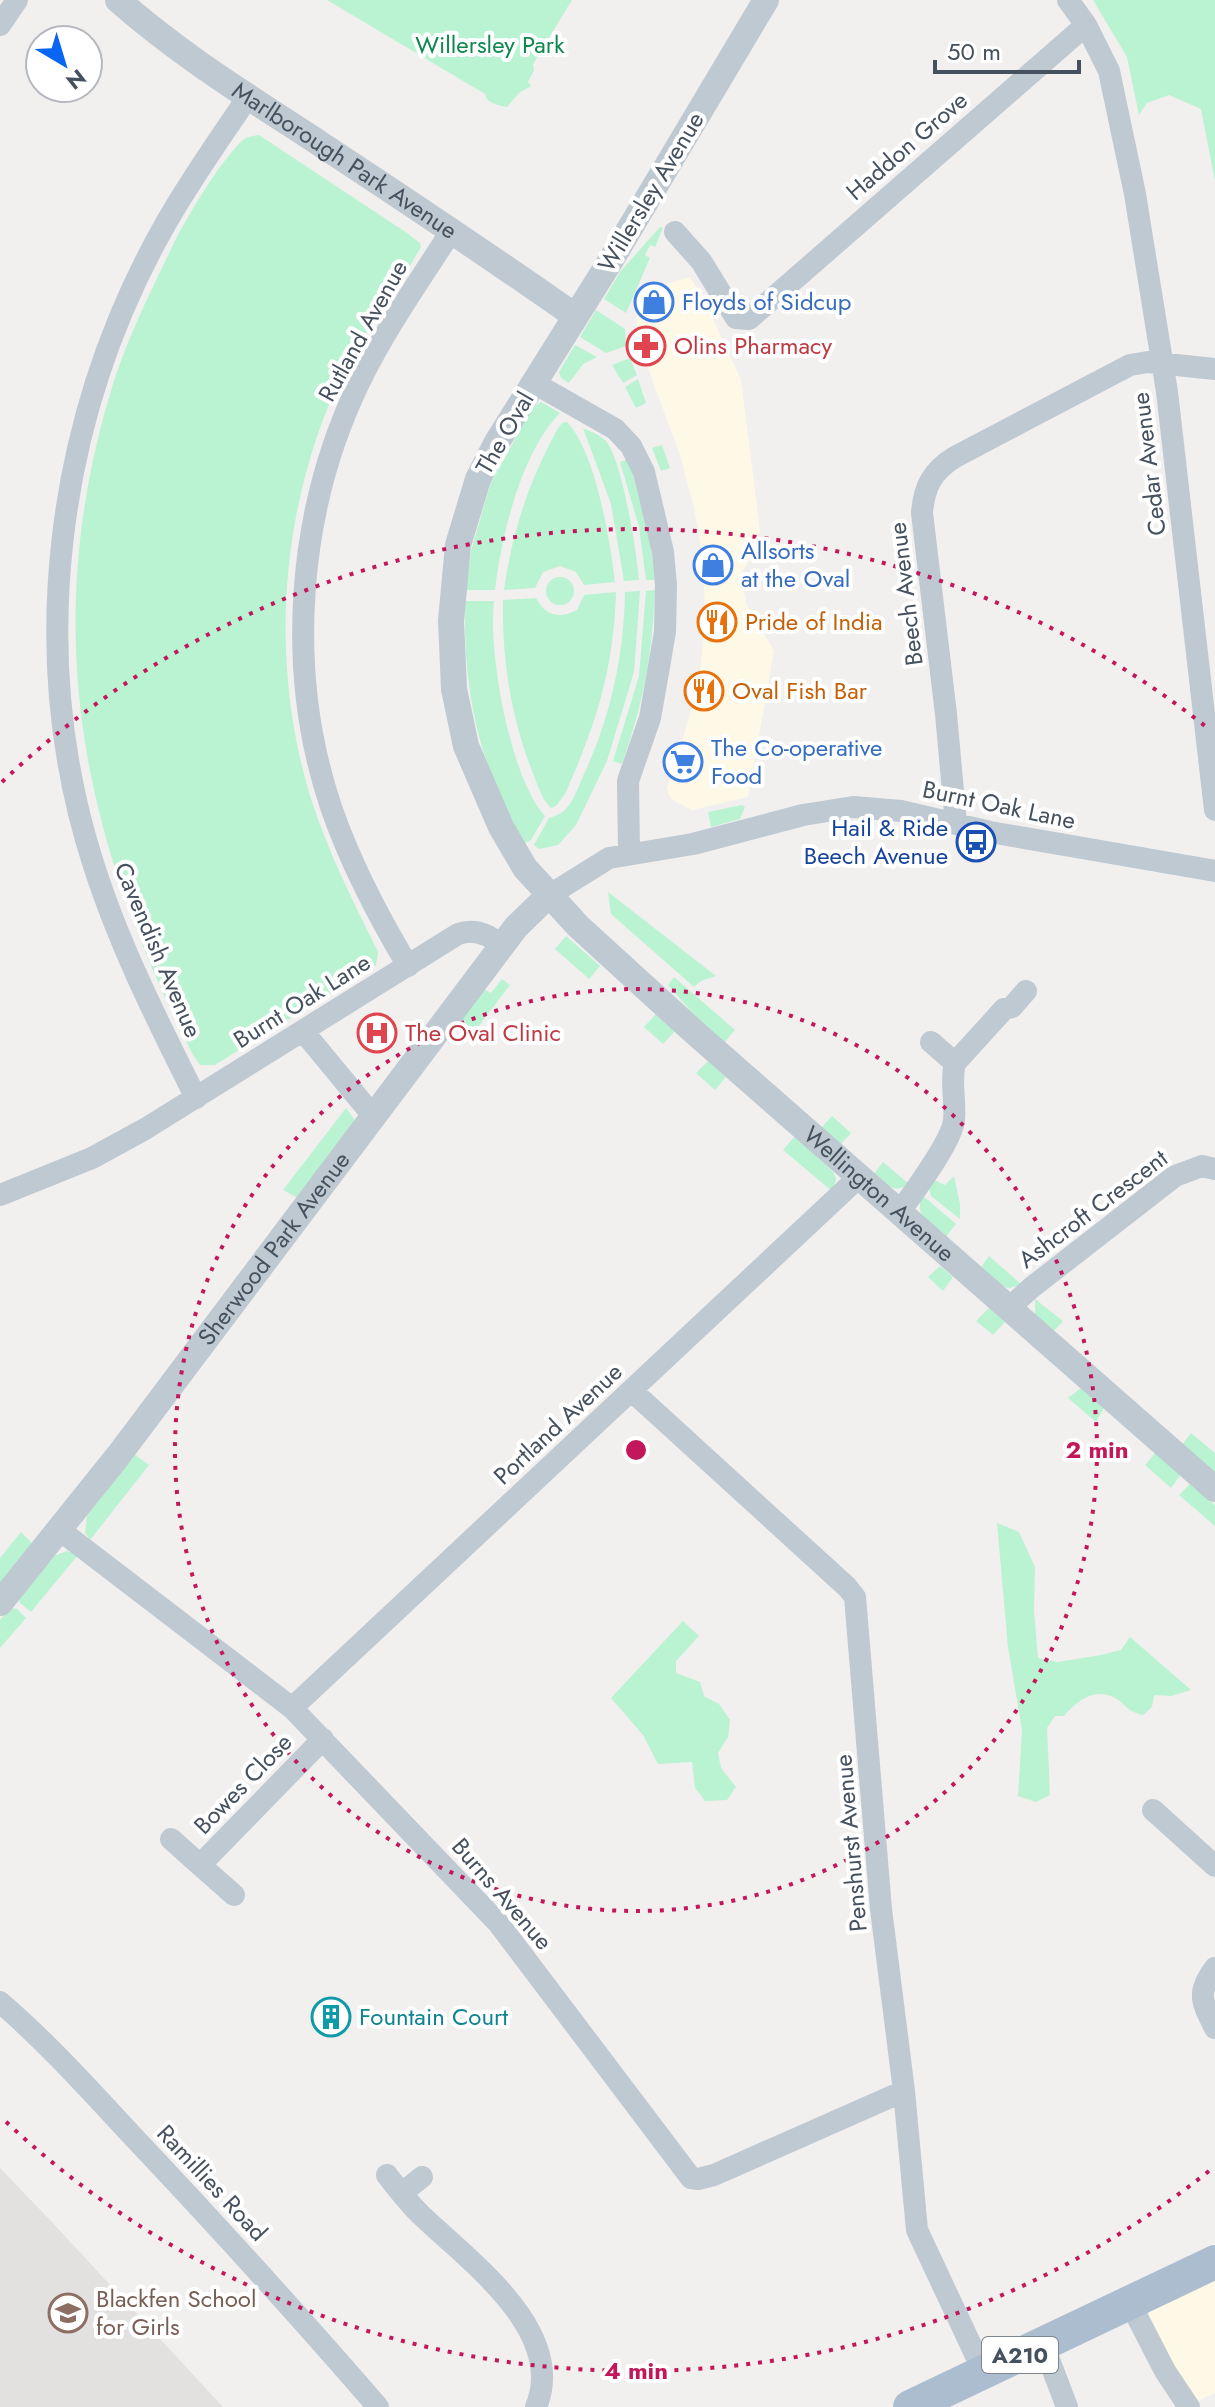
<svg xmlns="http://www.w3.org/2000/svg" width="1215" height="2407" font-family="Jost,sans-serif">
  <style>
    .commercial { fill: #fef8e7 }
    .education { fill: #e3e0e0 }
    .green { fill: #b9f3d2 }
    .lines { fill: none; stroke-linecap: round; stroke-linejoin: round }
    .minor { stroke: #bec9d2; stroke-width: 22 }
    .tertiary { stroke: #bec9d2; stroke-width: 26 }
    .primary { stroke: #acbdd0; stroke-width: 34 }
    .ring { fill: none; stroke: #c2185b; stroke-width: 4; stroke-dasharray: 4 8 }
    .labels { text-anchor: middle; stroke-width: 8; stroke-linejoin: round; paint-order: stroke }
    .shield { fill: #fff; stroke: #7d858e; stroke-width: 2 }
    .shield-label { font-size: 22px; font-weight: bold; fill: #45515e }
    .park-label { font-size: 24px; fill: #0e874f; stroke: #fff }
    .street-label { font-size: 24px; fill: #45515e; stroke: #fff }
    .shop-label { font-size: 24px; fill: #366cbe; stroke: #fff; text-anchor: start }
    .health-label { font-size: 24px; fill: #be3a42; stroke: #fff; text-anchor: start }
    .food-label { font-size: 24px; fill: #c56008; stroke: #fff; text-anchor: start }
    .transit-label { font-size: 24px; fill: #164399; stroke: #fff; text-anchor: end }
    .culture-label { font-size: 24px; fill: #0d838f; stroke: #fff; text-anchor: start }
    .education-label { font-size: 24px; fill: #785e54; stroke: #fff; text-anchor: start }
    .centre { fill: #c2185b; stroke: #fff; stroke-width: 4 }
    .ring-label { font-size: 24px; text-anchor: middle; font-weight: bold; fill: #c2185b; stroke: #fff; stroke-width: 8; stroke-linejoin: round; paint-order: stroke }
  </style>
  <rect width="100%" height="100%" fill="#f2efef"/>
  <path class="commercial" d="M690,277L705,301L741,380L760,529L757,543L750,552L751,558L741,573L746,604L774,651L748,797L692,810L671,799L667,789L695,699L701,663L705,612L703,559L694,508L680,455L638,341L636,310L650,288Z
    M1215,2273V2393L1198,2401L1138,2310Z"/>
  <path class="education" d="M0,2168L50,2220L223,2407H0Z"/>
  <path class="green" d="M327,0H572L533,64L534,70L528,82L531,86L519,93L507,107C500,106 486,103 485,94Z
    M1093,0H1215V181L1201,109L1169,95L1147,103L1139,115L1127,57Z
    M259,135L407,233L420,243L421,247C398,288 368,324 347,365C280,498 267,660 312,802C329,854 354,903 378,952L376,965L215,1065H200L193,1055C80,834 38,623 114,381C129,334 151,291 172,247C185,220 220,161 242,141C246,137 253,136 259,135Z
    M660,227L663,228L655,247L650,245L645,255L650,258L626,313L604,299L620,272Z
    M596,310L625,329L626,346L606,353L580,337Z
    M575,345L597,357L583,364L569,383L561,378L559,372Z
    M630,358L637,375L623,383L612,365Z
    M638,379L646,403L636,408L625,387Z
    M541,402L560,413C521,453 501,537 495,590H466L471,551L490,485L532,408Z
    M567,422C596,453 610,540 615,582L584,585L576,572L560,566L543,572L535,588L504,590C512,532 529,481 557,430L562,423Z
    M583,428C589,431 600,435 605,440C622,457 637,554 639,580L624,581L611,504Z
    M662,445L670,468L661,471L652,448Z
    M629,459L650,540L655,580H646L639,527L620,462Z
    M546 591a14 14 0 1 1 28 0a14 14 0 1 1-28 0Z
    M655,590C652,656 644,701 622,764L613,761L639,676L646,591Z
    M640,591L634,672L607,761L576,825L558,845L539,849L534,845L549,818C572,813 576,791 585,772C611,715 624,655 625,592Z
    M616,592C614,668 596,725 565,794L556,806L551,808C543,800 538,787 534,776C511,719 502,661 503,600L536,598C545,615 559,620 577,610L584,595Z
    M465,601H494C488,652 510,778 545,816L531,840L525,843C478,766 463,690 465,601Z
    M742,805L745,807L740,819L711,827L708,812Z
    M608,892L716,976L701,981L694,987L611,914Z
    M566,936L600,966L589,979L555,949Z
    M674,977L735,1030L723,1044L703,1025L668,985Z
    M502,979L510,985L475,1031L461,1020L484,989L491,993Z
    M656,1014L675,1031L663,1044L644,1027Z
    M708,1061L726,1077L715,1090L696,1073Z
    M346,1108L354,1119V1125L298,1198L283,1190Z
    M832,1116L851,1133L839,1146L820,1129Z
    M795,1136L833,1172L836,1179L833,1192L783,1150Z
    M883,1162L909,1184C895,1195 885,1184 873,1175Z
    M954,1176L960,1204V1219L931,1196L929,1188L934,1180L945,1185Z
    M922,1195L956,1224L944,1239C930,1226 914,1216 922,1195Z
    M989,1256L1021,1284C1002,1294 994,1282 980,1269Z
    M940,1266L953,1277L943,1291L928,1277Z
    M1035,1299L1063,1321L1052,1333L1035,1315Z
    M989,1308L1005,1322L993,1335L976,1321Z
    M1081,1388L1104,1408L1096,1422L1068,1398Z
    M1191,1433L1215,1453V1474L1182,1445Z
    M1156,1452L1181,1474L1171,1488L1145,1465Z
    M134,1454L149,1465L90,1540L85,1533L87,1516Z
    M1190,1484L1215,1505V1526L1179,1495Z
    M997,1523L1019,1532L1035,1567L1034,1610L1038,1658L1058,1662L1101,1655L1121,1650L1130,1637L1191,1690L1171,1696L1154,1695L1152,1707L1143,1715C1126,1711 1127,1705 1115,1698C1094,1687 1077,1701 1064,1716H1055L1047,1728L1050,1795L1036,1802L1018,1796L1022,1730L1008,1647Z
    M21,1532L34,1545L0,1586V1558Z
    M67,1551L78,1555L31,1612L20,1603L19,1598L54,1556Z
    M11,1608L17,1609L26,1618L0,1648V1620Z
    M683,1621L699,1636L676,1661V1673L700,1682L704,1696L719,1704L730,1720L728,1737L718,1753L721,1768L736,1787L727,1800L705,1801L695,1788L692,1762L658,1764L643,1735L611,1698Z"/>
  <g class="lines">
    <path class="minor" d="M0,25L17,0
      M1086,25L1109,71L1135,194L1167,392L1215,810
      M675,232L701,261L736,318L749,319L1086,25L1068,0
      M534,383L615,429L631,446L644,472L663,552L666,585L665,632L650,718L628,781L629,853
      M956,824L946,714L922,513C924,487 932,471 955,457L1130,365L1148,362L1215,369
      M548,896L609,858L693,844L803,815L853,807L901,811L990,832L1215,871
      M408,966C378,916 350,862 331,807C285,670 297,510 360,381C386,328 420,280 452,230
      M303,1031L374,1117
      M955,1063L1004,1009L1012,1007L1026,991
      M196,1098C158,1022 120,947 94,866C25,653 56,416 166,223C191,179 220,138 248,97
      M0,1195L92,1158L145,1129L458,934C475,928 490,935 502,946
      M899,1213C912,1194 952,1142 954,1120C956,1101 950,1082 955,1063L931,1042
      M1008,1309L1031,1288L1175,1176L1202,1166L1215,1169
      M632,1391L847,1587L855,1597L881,1909L904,2091L917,2230L984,2373
      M61,1531L292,1708L499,1924L691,2178L698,2179L714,2175L904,2091
      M292,1708L859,1177
      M1153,1810L1215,1866
      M171,1839L200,1865
      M234,1895L200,1865L323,1739
      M1215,1968C1196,1993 1202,2002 1215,2028
      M0,2002C51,2046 95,2096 141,2145C222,2231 301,2318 378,2407
      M387,2175C397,2188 407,2201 419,2213C466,2259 568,2330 536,2407
      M402,2193L422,2177
      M1130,2303L1165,2371L1189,2407
      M1043,2344L1067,2407"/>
    <g class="tertiary">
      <path id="s1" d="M118,0C180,55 252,99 322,145C407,201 491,257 575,316"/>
      <path id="s2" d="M766,0L611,260L497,442L478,479L458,545L451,621L454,689L466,746L501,827L525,868L578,926L693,1031L1215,1489"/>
      <path id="s3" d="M0,1603L118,1456L516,927L548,896"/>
    </g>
    <path class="primary" d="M910,2407L1215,2262"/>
  </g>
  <g class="ring">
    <circle cx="636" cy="1450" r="461"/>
    <path d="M1209 2171A921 921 0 0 1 2 2118M2 782A921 921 0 0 1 1209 729"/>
  </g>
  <defs>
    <g id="shop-ring" transform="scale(2)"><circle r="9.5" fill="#fff" stroke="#3f7fe0" stroke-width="1.5"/><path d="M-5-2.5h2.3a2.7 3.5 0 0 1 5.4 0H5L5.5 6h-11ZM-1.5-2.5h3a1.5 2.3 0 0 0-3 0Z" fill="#3f7fe0"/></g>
    <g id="pharmacy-ring" transform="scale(2)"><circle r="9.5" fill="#fff" stroke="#e0444e" stroke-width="1.5"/><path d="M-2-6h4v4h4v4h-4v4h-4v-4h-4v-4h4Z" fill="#e0444e"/></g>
    <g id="restaurant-ring" transform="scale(2)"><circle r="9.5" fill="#fff" stroke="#e8710a" stroke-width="1.5"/><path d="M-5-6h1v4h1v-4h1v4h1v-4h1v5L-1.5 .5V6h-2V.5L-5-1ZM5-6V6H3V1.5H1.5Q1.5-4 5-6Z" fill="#e8710a"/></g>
    <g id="supermarket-ring" transform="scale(2)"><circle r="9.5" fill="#fff" stroke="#3f7fe0" stroke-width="1.5"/><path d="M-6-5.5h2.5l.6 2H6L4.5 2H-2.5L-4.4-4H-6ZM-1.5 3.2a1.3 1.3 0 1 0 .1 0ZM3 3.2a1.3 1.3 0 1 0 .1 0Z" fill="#3f7fe0"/></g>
    <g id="bus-ring" transform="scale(2)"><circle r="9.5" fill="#fff" stroke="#1a4fb4" stroke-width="1.5"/><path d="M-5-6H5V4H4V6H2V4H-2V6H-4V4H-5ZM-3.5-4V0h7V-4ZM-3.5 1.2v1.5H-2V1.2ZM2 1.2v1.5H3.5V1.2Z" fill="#1a4fb4"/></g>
    <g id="hospital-ring" transform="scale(2)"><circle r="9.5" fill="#fff" stroke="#e0444e" stroke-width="1.5"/><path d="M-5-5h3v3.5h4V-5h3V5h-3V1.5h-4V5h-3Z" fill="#e0444e"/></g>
    <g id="building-ring" transform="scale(2)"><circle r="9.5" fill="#fff" stroke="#0f9aa8" stroke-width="1.5"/><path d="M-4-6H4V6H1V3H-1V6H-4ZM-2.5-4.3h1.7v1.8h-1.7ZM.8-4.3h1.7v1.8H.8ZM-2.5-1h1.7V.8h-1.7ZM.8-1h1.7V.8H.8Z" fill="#0f9aa8"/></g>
    <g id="school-ring" transform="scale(2)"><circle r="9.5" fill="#fff" stroke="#8d6e63" stroke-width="1.5"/><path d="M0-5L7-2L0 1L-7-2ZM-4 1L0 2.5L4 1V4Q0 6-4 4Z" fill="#8d6e63"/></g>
  </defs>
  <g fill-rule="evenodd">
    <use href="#shop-ring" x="654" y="302"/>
    <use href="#pharmacy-ring" x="646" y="346"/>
    <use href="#shop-ring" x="713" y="565"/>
    <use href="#restaurant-ring" x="717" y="622"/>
    <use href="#restaurant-ring" x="704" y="691"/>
    <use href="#supermarket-ring" x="683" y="762"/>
    <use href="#bus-ring" x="976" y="842"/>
    <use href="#hospital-ring" x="377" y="1033"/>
    <use href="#building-ring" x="331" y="2017"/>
    <use href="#school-ring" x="68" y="2313"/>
  </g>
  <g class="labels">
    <rect class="shield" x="982" y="2337" width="76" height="36" rx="6"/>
    <g class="shield-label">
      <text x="1020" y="2363">A210</text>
    </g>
    <g class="park-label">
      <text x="490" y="53">Willersley Park</text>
    </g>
    <g class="street-label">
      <text transform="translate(907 146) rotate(-41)" y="8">Haddon Grove</text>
      <text dy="8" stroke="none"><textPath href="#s1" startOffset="278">Marlborough Park Avenue</textPath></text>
      <text transform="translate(651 192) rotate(-59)" y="8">Willersley Avenue</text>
      <text transform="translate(363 331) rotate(-61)" y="8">Rutland Avenue</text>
      <text transform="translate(505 433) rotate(-60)" y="8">The Oval</text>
      <text transform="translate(1149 464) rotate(-97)" y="8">Cedar Avenue</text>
      <text transform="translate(906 594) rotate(-97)" y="8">Beech Avenue</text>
      <text transform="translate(999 805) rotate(12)" y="8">Burnt Oak Lane</text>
      <text transform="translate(158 950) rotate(67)" y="8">Cavendish Avenue</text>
      <text transform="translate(302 1001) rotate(-32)" y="8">Burnt Oak Lane</text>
      <text dy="8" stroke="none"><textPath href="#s2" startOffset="1448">Wellington Avenue</textPath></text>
      <text transform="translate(1093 1209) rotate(-37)" y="8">Ashcroft Crescent</text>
      <text dy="8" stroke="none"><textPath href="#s3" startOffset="448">Sherwood Park Avenue</textPath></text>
      <text transform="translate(558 1424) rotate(-43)" y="8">Portland Avenue</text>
      <text transform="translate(243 1784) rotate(-46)" y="8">Bowes Close</text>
      <text transform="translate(851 1843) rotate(-95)" y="8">Penshurst Avenue</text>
      <text transform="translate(502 1894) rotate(49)" y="8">Burns Avenue</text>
      <text transform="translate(212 2183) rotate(47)" y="8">Ramillies Road</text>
    </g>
    <g class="shop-label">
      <text x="682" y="310">Floyds of Sidcup</text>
      <text x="741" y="559">Allsorts<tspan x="741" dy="28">at the Oval</tspan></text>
      <text x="711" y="756">The Co-operative<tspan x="711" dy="28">Food</tspan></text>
    </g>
    <g class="health-label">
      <text x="674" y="354">Olins Pharmacy</text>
      <text x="405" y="1041">The Oval Clinic</text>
    </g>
    <g class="food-label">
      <text x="745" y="630">Pride of India</text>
      <text x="732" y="699">Oval Fish Bar</text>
    </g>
    <g class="transit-label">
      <text x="948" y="836">Hail &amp; Ride<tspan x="948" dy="28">Beech Avenue</tspan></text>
    </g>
    <g class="culture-label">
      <text x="359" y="2025">Fountain Court</text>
    </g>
    <g class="education-label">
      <text x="96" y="2307">Blackfen School<tspan x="96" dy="28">for Girls</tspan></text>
    </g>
  </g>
  <circle cx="636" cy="1450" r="12" class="centre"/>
  <g class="ring-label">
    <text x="1097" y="1458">2 min</text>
    <text x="636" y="2379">4 min</text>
  </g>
  <g transform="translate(64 64) rotate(142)"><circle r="38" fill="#ffffff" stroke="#b5b9bf" stroke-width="2"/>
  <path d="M0-6L14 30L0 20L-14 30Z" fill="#0866f2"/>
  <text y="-12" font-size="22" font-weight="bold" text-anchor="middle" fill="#45515e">N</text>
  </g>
  <path d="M935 60v12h144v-12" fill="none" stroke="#45515e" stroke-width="4"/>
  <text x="947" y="60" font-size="24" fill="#45515e" stroke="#ffffff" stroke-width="6" paint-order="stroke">50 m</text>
</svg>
